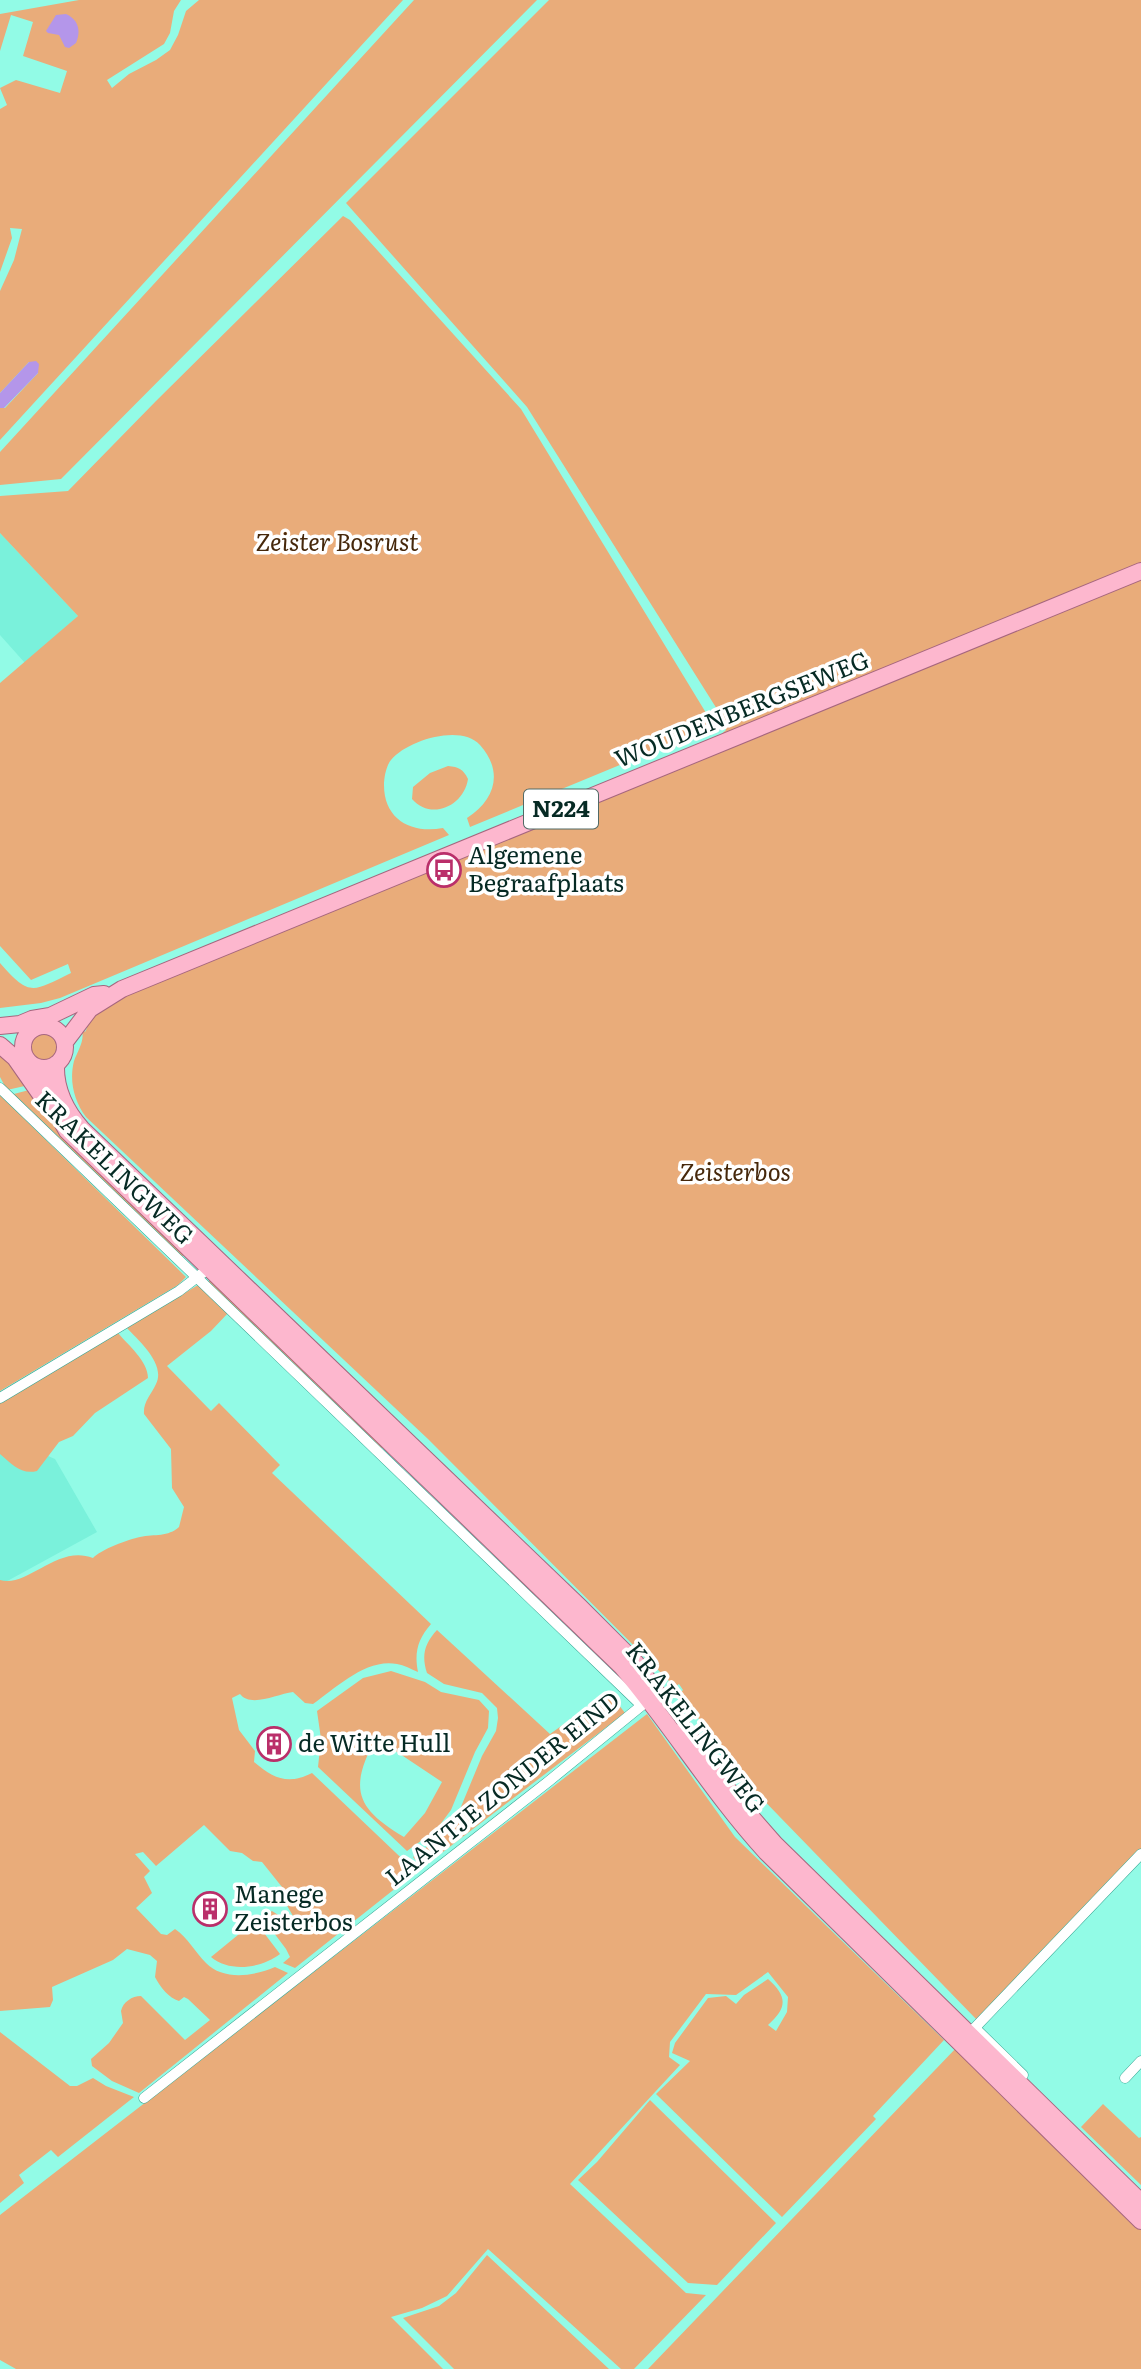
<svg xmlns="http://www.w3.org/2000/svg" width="1141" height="2369" font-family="Literata,serif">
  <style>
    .built { fill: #7af1db }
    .green { fill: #e9ac7a; fill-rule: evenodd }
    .water { fill: #b496ea }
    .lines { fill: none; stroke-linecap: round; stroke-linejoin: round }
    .minor-casing { stroke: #34a491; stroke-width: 11 }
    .primary-casing { stroke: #a6667e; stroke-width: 18 }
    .minor { stroke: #fff; stroke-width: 10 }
    .primary { stroke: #fdb7ce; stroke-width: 16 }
    .labels { text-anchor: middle; stroke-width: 7; stroke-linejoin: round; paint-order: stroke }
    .shield { fill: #fff; stroke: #516a66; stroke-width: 2 }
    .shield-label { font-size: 23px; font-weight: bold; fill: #062a24 }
    .park-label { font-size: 24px; font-style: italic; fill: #46280b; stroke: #fff }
    .street-label { font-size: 24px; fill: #062a24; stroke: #fff }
    .poi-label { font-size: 24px; fill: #062a24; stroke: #fff; text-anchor: start }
  </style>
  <rect width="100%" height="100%" fill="#92fbe6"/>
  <path class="built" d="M0,533L78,616L25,663L0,635Z
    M0,1435L55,1459L97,1532L0,1585Z"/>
  <path class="green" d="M79,0H181L174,11L170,33L164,44L107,80L112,88L129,74L156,60L170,50L178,35L186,11L199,0H403L0,440V408H5L38,373L29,362L0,393V291L14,260L22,229L10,228L12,238L0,272V109L7,105L0,88L16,80L60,93L67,71L23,56L33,22L11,15L0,51V14Z
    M414,0H537L61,479L0,485V452Z
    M549,0H1141V1850L977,2020L742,1778L680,1693L683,1690L679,1684L675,1687L428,1439L86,1117C74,1101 69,1081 74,1061C78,1050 86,1039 81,1028L85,1032L87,1028L84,1025L102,1006L718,737L726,730L725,726L727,725L527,407L346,203Z
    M343,216L350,220L521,409L714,726L470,827L467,818C495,800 504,772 480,745C461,724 408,740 391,760C386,766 384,778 384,785C384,820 412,834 443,828L449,835L60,998L41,1003L0,1008V963C30,997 32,992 71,973L68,964L31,980L0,946V683L78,616L0,533V496L68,491L156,401Z
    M448,766C459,767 463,769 468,779C464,806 431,821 412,799L413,787L430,773Z
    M31 1047a13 13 0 1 1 26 0a13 13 0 1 1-26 0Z
    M0,1051L29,1085L7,1090L0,1077Z
    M33,1089L59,1133L187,1251L180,1259L10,1095Z
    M0,1095L186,1277L178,1285L0,1391Z
    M206,1281H212L387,1444L380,1449Z
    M198,1285L229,1312L211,1331L167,1366L211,1411L219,1403L280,1465L272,1473L431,1624C418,1639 414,1652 418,1672C411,1669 404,1665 397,1664C366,1658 336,1688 313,1704L305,1703L293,1692C277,1694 251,1708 240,1694L232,1698L239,1730L255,1751L254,1762C274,1779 288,1785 312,1773L416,1872L295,1968L283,1963L290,1957L286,1949L262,1917L272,1911L286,1920L293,1916L282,1897V1887L262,1862L253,1861L242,1853L230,1851L204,1825L156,1866L143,1852L135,1854L150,1871L144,1877L152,1893L136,1908L161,1934L167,1935L175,1929C188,1938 195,1952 206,1963C223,1981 255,1976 275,1967L288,1973L139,2093L112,2081L92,2066L91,2059L109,2043L123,2023L121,2011C123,2002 132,1996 141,1996L185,2040L210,2020L188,1999L184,1997L179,2001C169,1998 160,1987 155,1977L157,1961L150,1955L127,1949L113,1960L52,1987L53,2000L50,2007L0,2011V1580C28,1588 57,1544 93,1558C100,1550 129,1539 140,1537C155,1534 168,1537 179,1527L184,1507L172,1488L171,1449L144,1414C143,1402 151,1395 156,1384C166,1364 139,1341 127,1328Z
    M118,1333C128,1345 148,1361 148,1378L95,1413L73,1436L59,1442L37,1471C21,1475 12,1464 0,1454V1403Z
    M437,1630L550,1734L609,1692L625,1713L422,1868L413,1857L442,1836L458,1814L482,1756L496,1731L498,1718L497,1708L482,1693L444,1684L427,1673C421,1655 425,1643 437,1630Z
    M391,1671L425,1682L441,1692L479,1700L489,1711L488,1728L475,1752L451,1810L436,1830L407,1851L318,1767L321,1739L317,1711L363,1678ZM376,1738L442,1782L425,1813L404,1837C355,1808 349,1788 376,1738Z
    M647,1714L735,1837L944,2040L873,2116L876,2119L782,2217L656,2094L690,2061L672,2053L675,2043L708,1998L726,1996L736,2004L744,1995L768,1979C788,1997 787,2008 768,2025L776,2031L787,2012L788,1997L768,1972L736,1995L706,1994L670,2042L669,2057L680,2065L570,2184L686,2293L706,2295L634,2369H621L488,2249L447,2296L422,2308L391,2317L443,2369H16L0,2360V2215Z
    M255,1921L280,1954C262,1968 230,1973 211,1957Z
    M0,2032L70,2086H77L93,2078L106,2086L134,2097L58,2157L51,2150L19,2175L24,2183L0,2203Z
    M958,2046L1141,2225V2369H648Z
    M650,2100L776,2223L717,2285L688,2283L578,2180L597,2162Z
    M1103,2104L1139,2138L1141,2137V2185L1081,2127Z
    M487,2255L609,2369H454L403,2318L439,2306L456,2293Z"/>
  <path class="water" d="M66,14C79,20 81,31 76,43L69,48L65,47L59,35L48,33L46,31L56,15Z
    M36,361L39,364L38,373L4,408H0V393L29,362Z"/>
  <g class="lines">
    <g class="minor-casing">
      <path id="minor" d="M0,1088L641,1705
        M0,1398L179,1291L213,1265
        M975,2028L1023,2075
        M967,2036L1141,1854
        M1125,2078L1141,2061
        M144,2098L549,1781L646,1702"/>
    </g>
    <g class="primary-casing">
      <path id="primary" d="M0,1026L20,1024L32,1019L50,1016L94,995L104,994
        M23 1047a21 21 0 1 1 42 0a21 21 0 1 1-42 0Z
        M65,1042L90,1009L122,989L1141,571
        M0,1045L15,1058L45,1101
        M56,1064C55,1089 66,1111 82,1129L579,1606L636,1663L660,1697
        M39,1068L55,1110L67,1131L622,1667C673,1727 713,1794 766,1852L1141,2221
        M684,1729L733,1796L775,1844L1141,2202"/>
    </g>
    <use href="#minor" class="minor"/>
    <use href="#primary" class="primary"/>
  </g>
  <defs>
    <g id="bus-ring" transform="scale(1.75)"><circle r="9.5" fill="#fff" stroke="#ba2f6a" stroke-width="1.5"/><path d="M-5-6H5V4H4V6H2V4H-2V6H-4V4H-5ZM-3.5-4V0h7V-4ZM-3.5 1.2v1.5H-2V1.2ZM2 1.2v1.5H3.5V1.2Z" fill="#ba2f6a"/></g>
    <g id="building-ring" transform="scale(1.75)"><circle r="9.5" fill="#fff" stroke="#ba2f6a" stroke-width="1.5"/><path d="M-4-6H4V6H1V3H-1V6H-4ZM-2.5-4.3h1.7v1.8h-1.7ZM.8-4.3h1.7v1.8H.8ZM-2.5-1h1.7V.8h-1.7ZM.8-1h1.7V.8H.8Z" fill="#ba2f6a"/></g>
  </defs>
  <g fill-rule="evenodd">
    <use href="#bus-ring" x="444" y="870"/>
    <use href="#building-ring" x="274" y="1744"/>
    <use href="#building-ring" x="210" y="1909"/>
  </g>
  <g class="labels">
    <rect class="shield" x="524" y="789.5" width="74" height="39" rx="5"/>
    <g class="shield-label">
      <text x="561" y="817">N224</text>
    </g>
    <g class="park-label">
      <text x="337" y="551">Zeister Bosrust</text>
      <text x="735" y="1181">Zeisterbos</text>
    </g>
    <g class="street-label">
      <text transform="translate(742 710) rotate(-22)" y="8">WOUDENBERGSEWEG</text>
      <text transform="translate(114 1168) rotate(44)" y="8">KRAKELINGWEG</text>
      <text transform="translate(695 1728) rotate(52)" y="8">KRAKELINGWEG</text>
      <text transform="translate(503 1789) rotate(-39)" y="8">LAANTJE ZONDER EIND</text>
    </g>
    <g class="poi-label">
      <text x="468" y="864">Algemene<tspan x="468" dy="28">Begraafplaats</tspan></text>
      <text x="298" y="1752">de Witte Hull</text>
      <text x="234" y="1903">Manege<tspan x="234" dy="28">Zeisterbos</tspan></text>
    </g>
  </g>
</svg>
